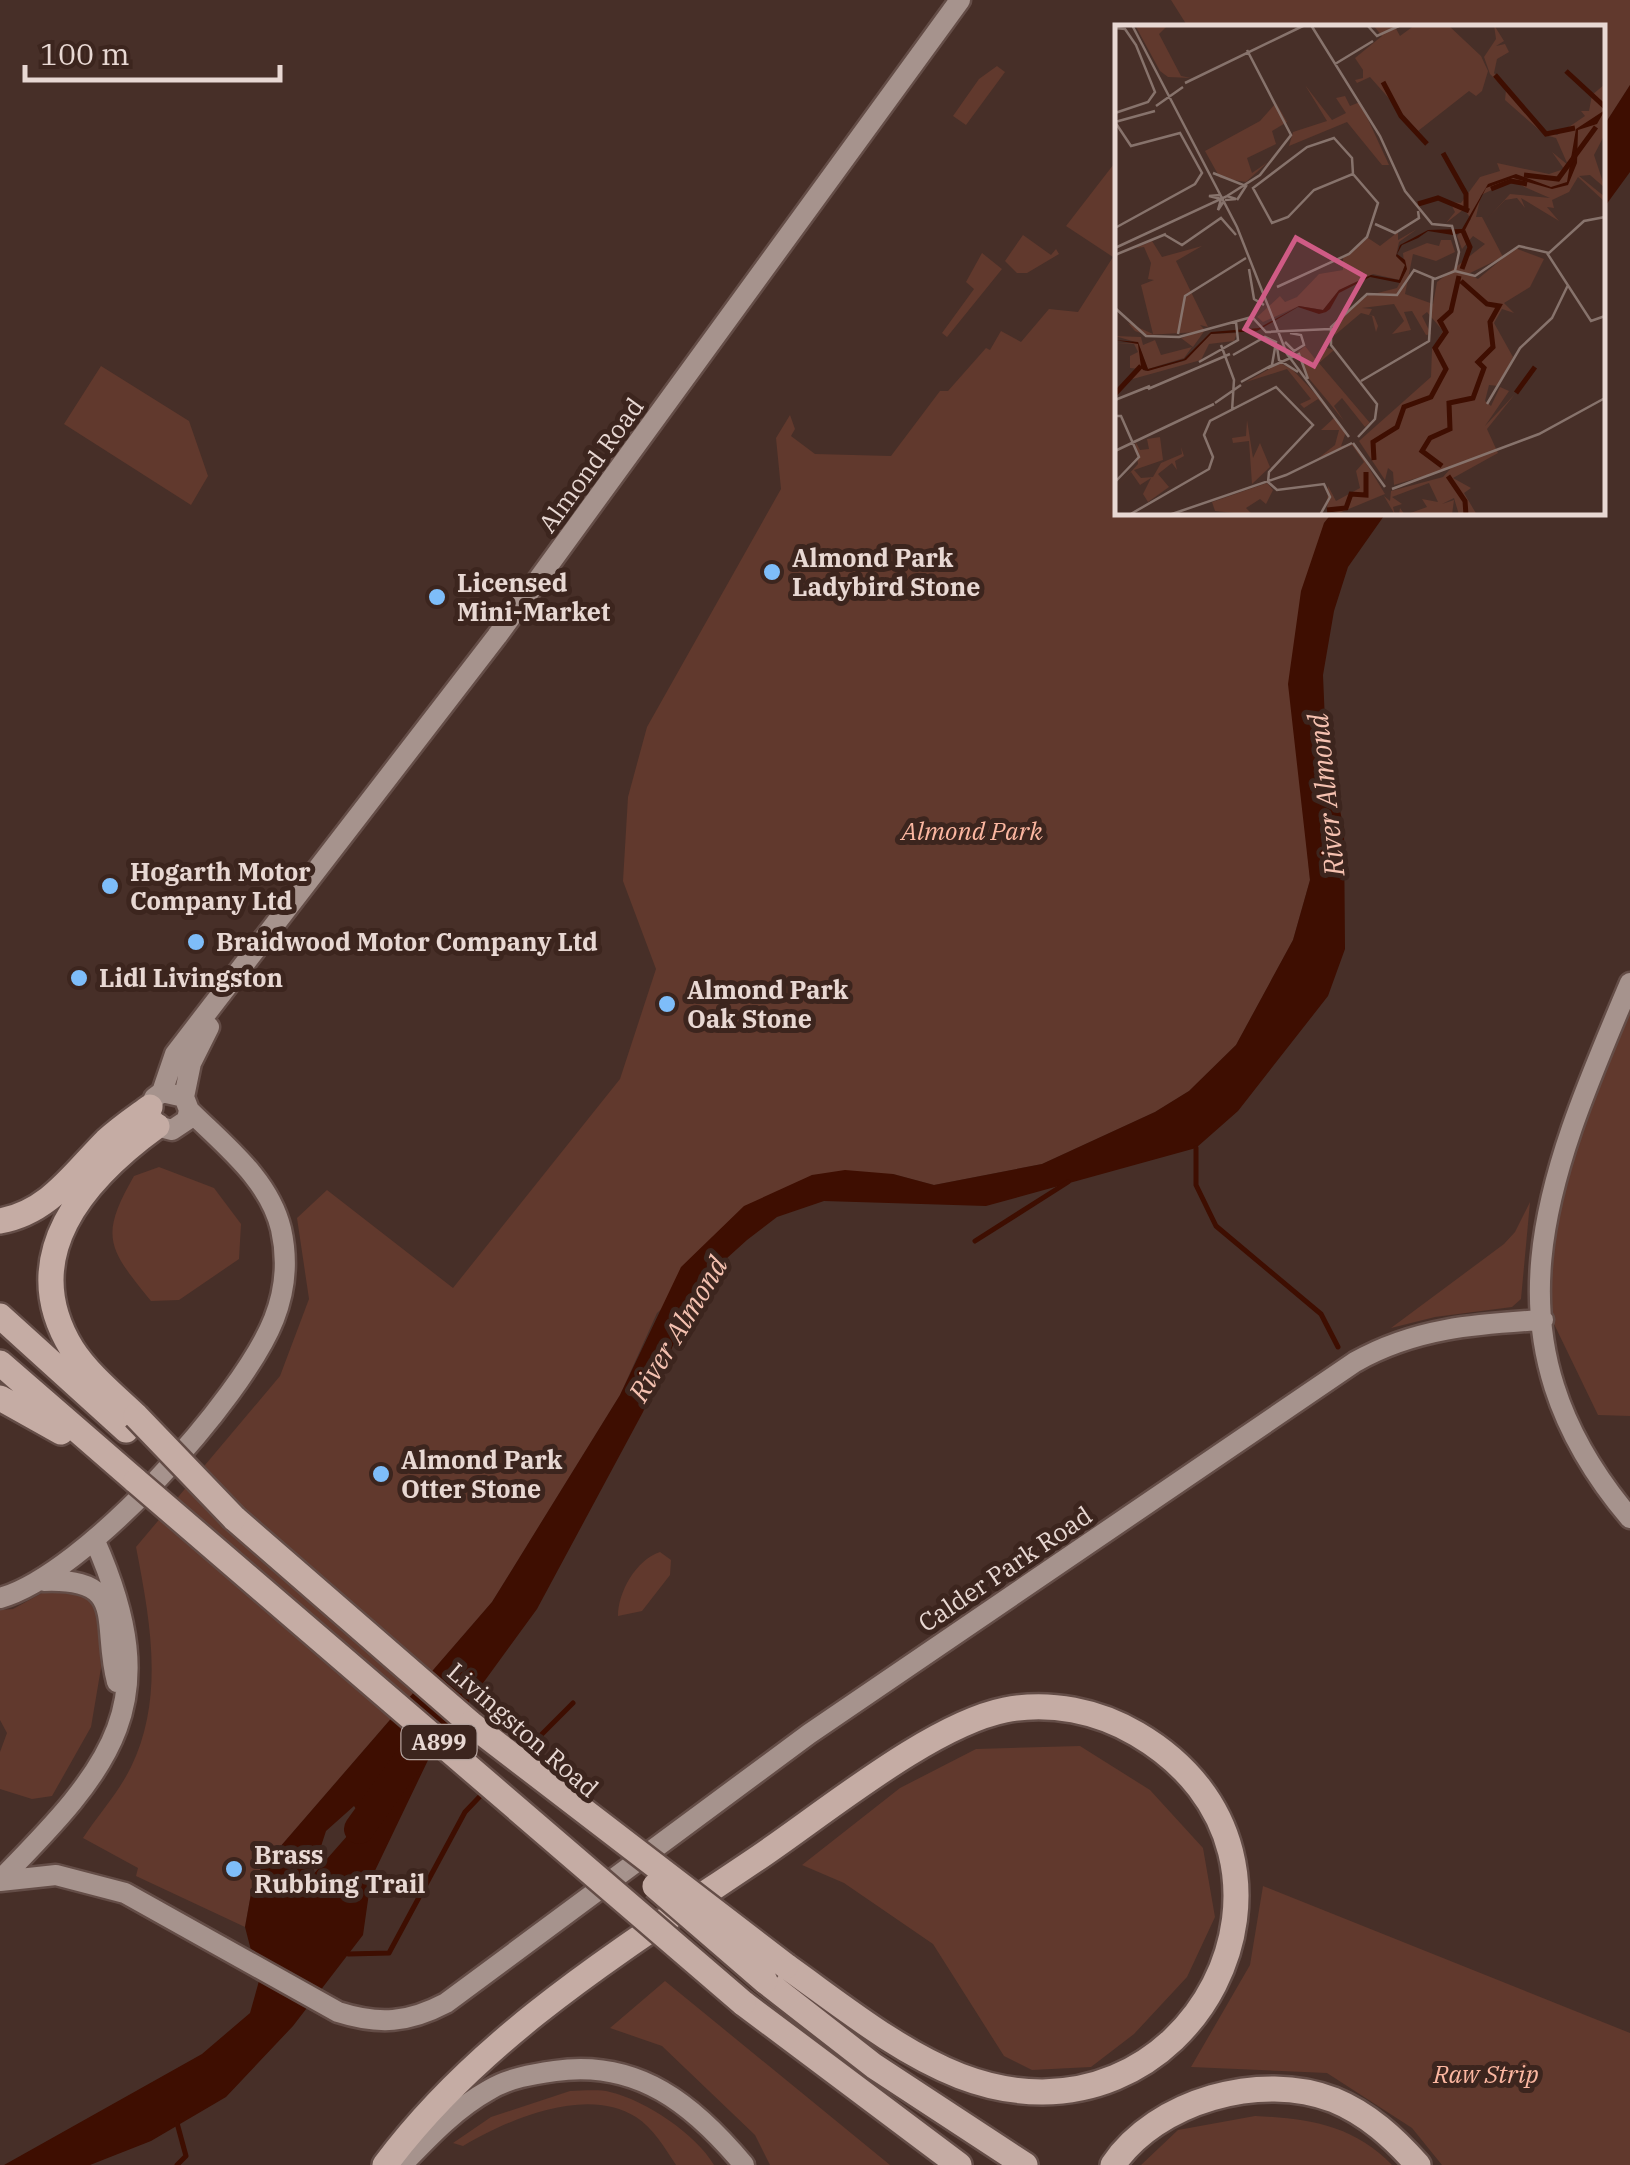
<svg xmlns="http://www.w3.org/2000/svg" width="1630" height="2165" font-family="'IBM Plex Serif',serif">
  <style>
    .green { fill: #61392d }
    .water { fill: #3e0e01; fill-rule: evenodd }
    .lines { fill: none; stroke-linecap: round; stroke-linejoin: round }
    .stream { stroke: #3e0e01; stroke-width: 5 }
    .river { stroke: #3e0e01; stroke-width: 30 }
    .secondary-casing { stroke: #644d47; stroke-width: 25 }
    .primary-casing { stroke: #644d47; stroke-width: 30 }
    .secondary { stroke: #a6938d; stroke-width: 20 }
    .primary { stroke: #c5aca4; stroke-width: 25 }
    .primary-bridge-casing { stroke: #644d47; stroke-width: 30; stroke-linecap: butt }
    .primary-bridge { stroke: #c5aca4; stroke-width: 25 }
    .poi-dot { fill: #7ebdf9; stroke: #3c251e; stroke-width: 4 }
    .labels { text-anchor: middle; stroke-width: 10; stroke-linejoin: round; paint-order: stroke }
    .shield { fill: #3c251e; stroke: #b4a29d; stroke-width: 2.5 }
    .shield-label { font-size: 22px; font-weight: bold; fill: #e8d8d3 }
    .street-label { font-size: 25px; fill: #e8d8d3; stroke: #3c251e }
    .poi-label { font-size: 25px; font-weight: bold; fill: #e8d8d3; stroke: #3c251e; text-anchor: start }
    .park-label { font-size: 25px; font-style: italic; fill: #fcb7a1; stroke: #3c251e }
    .water-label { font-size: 28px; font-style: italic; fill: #f5c1b0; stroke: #3c251e }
    .inset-river { fill: none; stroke: #3e0e01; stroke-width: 5 }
    .inset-road { fill: none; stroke: #87736c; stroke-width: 2.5 }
    .view { fill: #cf5b85; fill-opacity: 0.15; stroke: #cf5b85; stroke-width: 5 }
    .inset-edge { fill: none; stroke: #e8d8d3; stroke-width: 5 }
  </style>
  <rect width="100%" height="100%" fill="#472f28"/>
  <path class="green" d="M1171,0H1630V85L1603,127L1602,28L1188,27Z
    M997,66L1005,72L966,125L953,116L979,79Z
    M1117,160L1118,512L1332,513L1324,523L1303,806L1310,880L1293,940L1236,1045L1189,1091L1155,1112L1042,1164L934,1185L893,1174L812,1175L657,1313L620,1395L492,1602L254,1877L245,1927L136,1876L138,1868L83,1838C98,1815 119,1792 131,1767C165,1697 150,1620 136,1547L280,1376L309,1299L297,1218L327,1190L453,1288L620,1079L656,969L623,881L628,797L647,727L781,489L776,438L790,415L795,429L791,436L815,454L891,456L940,391H948L986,348L990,350L1001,331L1021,342L1049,309L1078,312L1113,257L1066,226Z
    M1023,235L1051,255L1056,249L1059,254L1027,273H1017L1005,261Z
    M982,253L1002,269L947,337L942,333L974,289L966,282Z
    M101,366L189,421L208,476L191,505L64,424Z
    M1630,983V1416L1598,1415L1540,1295L1544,1228Z
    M159,1167L214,1188L241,1224L239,1259L179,1300L151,1301C108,1248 99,1237 134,1176Z
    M1530,1202L1521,1299L1512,1307L1435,1317L1391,1328L1504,1244L1515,1232Z
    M660,1552L671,1560L670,1575L642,1611L618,1616C618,1592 636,1560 660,1552Z
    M69,1590L90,1600L98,1615L101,1668L91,1727L52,1796L32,1799L0,1789V1752L7,1733L0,1720V1610L13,1609L42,1593Z
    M1080,1746L1150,1790L1203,1848L1215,1917L1187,1977L1134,2034L1091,2067L1032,2070L1004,2056L933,1944L844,1883L802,1865L900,1788L976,1749Z
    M1263,1886L1630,2033V2165H1442L1412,2128L1327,2073L1191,2067L1250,1965Z
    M665,1981L890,2165H770L755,2135L662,2046L610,2028Z
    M570,2091C583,2091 598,2089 610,2092C645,2100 696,2134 714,2165H676C665,2148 653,2128 636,2117C586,2085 507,2120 463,2146L453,2143L491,2117Z
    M1255,2116C1307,2118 1354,2125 1392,2165H1141L1178,2130Z"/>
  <path class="water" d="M1630,85V172L1603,209V127Z
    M1332,513H1386L1348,567L1334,611L1323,675L1326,746L1344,829L1345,949L1328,996L1238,1111L1196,1148L986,1206L824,1201L777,1217L747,1240L716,1268L694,1299L643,1412L537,1609L430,1756L371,1879L363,1935L293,2026L226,2097L151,2141L90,2165H4L202,2054L250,2013L259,1981L245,1927L254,1877L492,1602L620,1395L681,1267L744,1206L812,1175L845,1170L893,1174L934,1185L1042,1164L1155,1112L1189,1091L1236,1045L1293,940L1310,880L1288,684L1301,591L1324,523ZM354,1806L359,1813L348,1835L311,1877L326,1831Z"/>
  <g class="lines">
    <path class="stream" d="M1196,1148V1185L1216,1226L1321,1314L1338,1347
      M975,1241L1068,1182
      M522,1754L573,1703
      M348,1954L389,1953L465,1812L486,1790
      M177,2123L186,2156L177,2165"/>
    <path class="river" d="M359,1829L417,1748"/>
    <g class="secondary-casing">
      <path id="secondary" d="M1630,983C1549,1174 1476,1336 1630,1518
        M162,1092L175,1054L497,636L960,0
        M184,1097L191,1063L209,1027
        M44,1581C129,1578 101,1622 117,1682
        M0,1598C84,1575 242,1400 274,1319C285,1291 288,1260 281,1229C269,1179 224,1145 189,1110L184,1097L162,1092L154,1098L150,1114L157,1126L172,1130L187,1120L189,1110
        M0,1880C113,1765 167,1704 95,1541
        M0,1881L56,1875L125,1893L338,2012C379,2025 408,2023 446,2003L809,1734L1355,1362C1415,1328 1476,1324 1543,1320
        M402,2165C429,2137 455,2109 489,2090C508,2078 534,2074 555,2071C638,2059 694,2105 744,2165"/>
    </g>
    <g class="primary-casing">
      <path id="primary" d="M0,1221C49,1212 73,1174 106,1141C120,1128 135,1118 150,1107
        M0,1316L126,1430
        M0,1363L136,1481
        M0,1398L61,1432
        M136,1416C115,1396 88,1374 72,1349C15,1256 84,1179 157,1126
        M234,1518L471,1724
        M765,1981L874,2066L1025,2165
        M743,2003L959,2165
        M385,2165C481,2036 623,1949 755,1860C821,1816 930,1725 1005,1710C1050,1701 1098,1711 1137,1734C1347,1857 1192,2165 960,2076C897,2051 841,2005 786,1966
        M1113,2165C1156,2101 1261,2071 1334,2100C1368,2114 1394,2138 1418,2165"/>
    </g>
    <use href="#secondary" class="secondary"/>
    <use href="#primary" class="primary"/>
    <g class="primary-bridge-casing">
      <path id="primary-bridge" d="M136,1416L234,1518
        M136,1481L743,2003
        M471,1724L786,1966
        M655,1886L765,1981"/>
    </g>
    <use href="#primary-bridge" class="primary-bridge"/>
  </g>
  <g class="poi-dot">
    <circle cx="772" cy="572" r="10"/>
    <circle cx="437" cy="597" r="10"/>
    <circle cx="110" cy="886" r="10"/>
    <circle cx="196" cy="942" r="10"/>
    <circle cx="79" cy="978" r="10"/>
    <circle cx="667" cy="1004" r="10"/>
    <circle cx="381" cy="1474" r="10"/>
    <circle cx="234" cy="1869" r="10"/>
  </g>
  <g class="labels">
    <rect class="shield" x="401.5" y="1725" width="75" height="34" rx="8"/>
    <g class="shield-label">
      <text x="439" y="1750">A899</text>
    </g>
    <g class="street-label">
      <text transform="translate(591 465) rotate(-54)" y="9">Almond Road</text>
      <text transform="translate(1005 1569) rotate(-34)" y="9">Calder Park Road</text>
      <text transform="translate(523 1730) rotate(41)" y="9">Livingston Road</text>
    </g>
    <g class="poi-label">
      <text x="792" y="567">Almond Park<tspan x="792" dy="29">Ladybird Stone</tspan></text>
      <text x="457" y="592">Licensed<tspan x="457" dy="29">Mini-Market</tspan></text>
      <text x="130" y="881">Hogarth Motor<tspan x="130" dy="29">Company Ltd</tspan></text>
      <text x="216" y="951">Braidwood Motor Company Ltd</text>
      <text x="99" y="987">Lidl Livingston</text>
      <text x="687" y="999">Almond Park<tspan x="687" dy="29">Oak Stone</tspan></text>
      <text x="401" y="1469">Almond Park<tspan x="401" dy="29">Otter Stone</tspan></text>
      <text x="254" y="1864">Brass<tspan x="254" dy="29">Rubbing Trail</tspan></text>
    </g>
    <g class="park-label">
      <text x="972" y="840">Almond Park</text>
      <text x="1486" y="2083">Raw Strip</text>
    </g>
    <g class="water-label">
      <text transform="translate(1326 795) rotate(-96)" y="10">River Almond</text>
      <text transform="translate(678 1329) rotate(-59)" y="10">River Almond</text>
    </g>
  </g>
  <g transform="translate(1115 25)">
    <rect width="490" height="490" fill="#472f28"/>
    <path d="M20,0H53L44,9L66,51L76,53L53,52L45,46ZM258,0H279L285,11L300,0H333L366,31L373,46L367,66L361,71L354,66L303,106L255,52L242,58L240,55L248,53V45L240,33L267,11ZM379,0L389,16L381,21L390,19L394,27L382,34L379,48L430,106L442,110L470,91L466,86H474L477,70L490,59V109L479,130L490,163L475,150L464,151L490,172V177L463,152L454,167L437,175L439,183L432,182L444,196L406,173L410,183L402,173L390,175L372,194L395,169L435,173L396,156L366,170L361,192H367L388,232L353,249L363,254L400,223L429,234L415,262L389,278L399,288L387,284L379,298L398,332L383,361L374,360L370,376L376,381L385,362L394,366L370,401L400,369L372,404L383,428L338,453L356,463L349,468L362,490H344L339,473L327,479L339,475L337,490H284L285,483L290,490L312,482L307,474L323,477L314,458L277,472L287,479L278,482L280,490L269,471L275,476L276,466L328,452L336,443L279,460L278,447L273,443L270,455L244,416L316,352L317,324L328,306L312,287L307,291L316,309L311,310L297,286L289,287L296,305L277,309L289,296L279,279L247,283L257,284L254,290L259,291L263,301L261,307L257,291L246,288L220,310L218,299L247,272L282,263L291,246L290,240L285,255L258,249L224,265L208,285L184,281L148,297L142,292L165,271L170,277L182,272L204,249L228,245V233L253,213L265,221L283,207V215L302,204L284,217L281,231L289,238L288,228L312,218L324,221L326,215H336L340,227L321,236L298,229L290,269L318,279L322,257L370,219L358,211L347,224L342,211L356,194L349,184L331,198L340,187L335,177L346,178L365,152L385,146L382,138L434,149L449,144L437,127L453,140L441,113L430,110L390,75L391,65L375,49L369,32L381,14ZM190,60L217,95L231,88L221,73L230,71L235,81L245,77L274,140H267L232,97L174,121L178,107L212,96ZM161,78L172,97L157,106L161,119L132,133L137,148L153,137L131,157L105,153L90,126L145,96ZM37,216L47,232L87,221L61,236L93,302L85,300L90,305L78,322L66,313L84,307L31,310L20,306L13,298L38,309L26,260L39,255L33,254L36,238L29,222L21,223ZM122,308L119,316L94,319L86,335L14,355L24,344L15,343V331L23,327L19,319H0L24,318L0,311L26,312L28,320L40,315L46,330L77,322L69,333L33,344L24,320L30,346L69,336L96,309ZM190,321L201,335L210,322L219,325L204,338L255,398L250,402L227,373L219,381L229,396L212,375L191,350L183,327ZM165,338L177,344L210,379L231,407L226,421L237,419L240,420L270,469L224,488L212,485L213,461L221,476L245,463L241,446L249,437L237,420L201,435L220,420L224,405H206L219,393L203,374L189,383L185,379L196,374L172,344L131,357ZM132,395L138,433L145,418L155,442L137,459L134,416L118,418L117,413L131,411ZM45,412L48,435L19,445L26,453L38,452L46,438L67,429L66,422L69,431L60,436L62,445L57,438L43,449L54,462L33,477L28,469L36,453L25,460L16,447L1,463L23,439L20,416L25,425L34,424L32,414ZM152,458L158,465L151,479L145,474L131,483L138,490L100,486L97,477Z" fill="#61392d"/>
    <path d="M490,85L482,99L463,105L462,138L453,160L437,164L398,153L371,163L349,207L338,210L313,206L303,213L287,220L282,229L290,235L292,244L285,258L255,252L224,268L215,284L211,287L204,289L183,282L142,306L96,309L71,335L33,346L28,345L26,342L23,319L0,315L23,317L33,344L69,334L96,307L144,303L184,281L208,285L224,265L256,250L284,255L290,240L281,231L285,220L313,205L347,204L373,159L401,149L436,162L452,157L461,104Z" fill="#3e0e01"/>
    <path class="inset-river" d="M451,46L490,82M380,50L431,109L460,103M268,57L286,91L312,119M328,128L351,169V185M409,150L443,154L481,102M376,164L396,156L412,159M303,179L323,173L354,186M347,244L355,222L348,206M401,368L420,342M0,369L26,341M259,435L258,417L282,402L289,382L316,372L331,344L320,323L331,307L325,296L336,286L344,251M327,441L307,426L315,413L335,404L334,378L358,373L369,343L363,337L378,322L375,297L384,281L372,279L346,256M333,451L350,476L351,490M212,485L231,483L236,469L251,470V447"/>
    <path class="inset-road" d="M17,0L122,202L172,329L234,412M196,0L265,111L290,166L317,199L337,201L344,227L340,246M252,0L262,11L286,0M0,3L10,4L21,20L40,67L33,77L0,88M220,39L258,16M70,58L190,0M41,81L68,62M0,97L16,121L65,108L87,148L80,159L0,203M0,97L40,86M219,113L237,133L238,149L199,165L173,192L157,198L138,163L192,122ZM98,148L131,161L122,175M105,170L94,171L106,174L103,185L109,176M112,171L145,150L176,110L132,25M260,199L280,208L304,193L303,186M50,210L67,220L106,193L121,210M0,223L112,171L121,174L110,175M432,228L476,296L490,291M0,230L51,209M134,244L139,274L149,280M340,246L360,251L404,221L434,228L469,196L490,192M162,262L234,229L252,212L263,178L238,149M0,283L31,311L64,312L137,292L151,307L215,304M63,309L70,271L131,233M170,317L179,326L189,320L186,310L175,308M106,320L119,355L117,386M162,322L164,335L183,347M118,330L150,312L161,317L157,340L126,357M84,337L123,315L121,297M153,343L184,329L193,354M246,356L314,316L318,252M33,364L115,329M0,375L35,361M100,378L126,360M372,379L405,323L437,293L453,260M0,391H6L24,432L0,457M243,412L260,394L262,379L216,320V302L252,269L282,270L299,245L320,254L340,246M238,418L270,462M0,426L99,379M277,464L424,409L490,373M14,490L94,444L98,432L89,410L95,396L161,362L198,400L154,447L153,457L162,465L209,459L215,472L205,490M54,490L171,450L237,418"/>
    <path class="view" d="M181,213L249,251L199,341L130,304Z"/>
    <rect width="490" height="490" class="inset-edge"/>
  </g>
  <path d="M25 65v15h255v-15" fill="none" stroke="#e8d8d3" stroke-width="5"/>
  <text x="40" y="65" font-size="30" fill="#e8d8d3" stroke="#3c251e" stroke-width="8" paint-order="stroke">100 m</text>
</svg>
